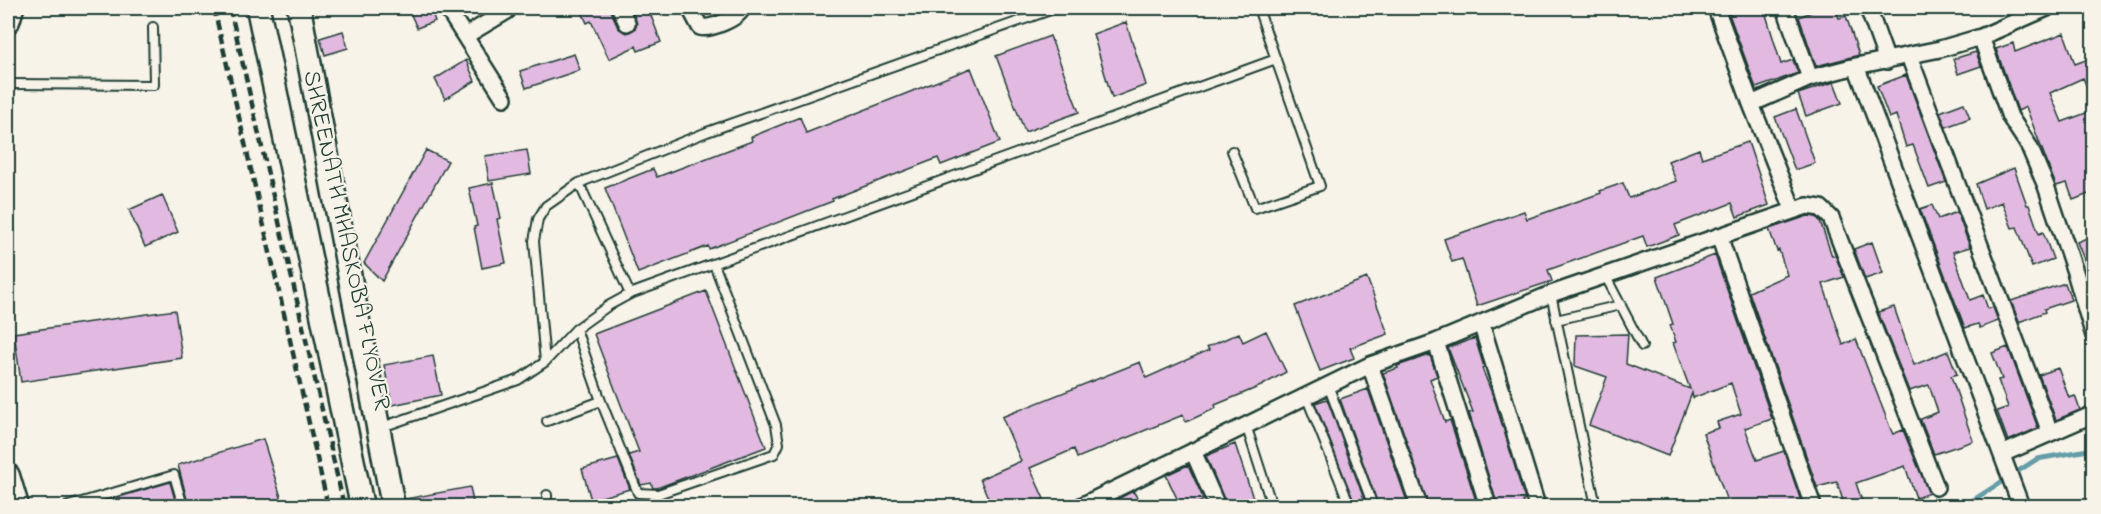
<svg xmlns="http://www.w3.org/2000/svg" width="2101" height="514" font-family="'Indie Flower',sans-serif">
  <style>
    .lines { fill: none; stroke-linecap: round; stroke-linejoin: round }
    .stream { stroke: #659da8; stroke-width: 5 }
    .building { fill: #e2b9e1; stroke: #1f3d34; stroke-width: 1.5 }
    .lane-casing { stroke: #1f3d34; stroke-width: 12 }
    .street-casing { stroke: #1f3d34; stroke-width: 20 }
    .secondary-casing { stroke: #1f3d34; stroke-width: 27 }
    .lane { stroke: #f7f3e8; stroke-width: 8 }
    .street { stroke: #f7f3e8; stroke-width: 15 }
    .secondary { stroke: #f7f3e8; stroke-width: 22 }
    .rail { stroke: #1f3d34; stroke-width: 4.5; stroke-dasharray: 9 4.5; stroke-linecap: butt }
    .labels { text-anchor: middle; stroke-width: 4.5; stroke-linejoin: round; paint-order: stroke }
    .street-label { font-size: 24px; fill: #1f3d34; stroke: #f7f3e8 }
  </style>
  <rect width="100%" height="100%" fill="#f7f3e8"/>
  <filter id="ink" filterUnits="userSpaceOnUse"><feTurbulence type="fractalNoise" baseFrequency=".0167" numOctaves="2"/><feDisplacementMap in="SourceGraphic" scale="12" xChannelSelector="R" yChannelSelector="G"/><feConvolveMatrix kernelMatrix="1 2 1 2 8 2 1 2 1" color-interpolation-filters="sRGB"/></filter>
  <g filter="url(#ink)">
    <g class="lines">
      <path class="stream" d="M1964,506L2037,459L2094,449"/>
    </g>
    <path class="building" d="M408,8H430L435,21L417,28Z
      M580,8H610L618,28L627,33L635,29L637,24L631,8H648L661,42L638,51L636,46L609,59L591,21L587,23Z
      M1753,8H1764L1781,64L1793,60L1798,73L1756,88L1729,14Z
      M1821,8H1835L1839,18L1846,16L1859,55L1816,66L1799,17Z
      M1126,22L1146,85L1112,98L1093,34Z
      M343,31L348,48L325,55L320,38Z
      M2064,33L2075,64L2094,57V103L2083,78L2050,93L2062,122L2094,110V192L2073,200L2067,183L2056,186L2026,107L2018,111L1996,49L2013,43L2015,52Z
      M1050,36L1079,112L1025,132L996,56Z
      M1976,52L1981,66L1958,74L1953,59Z
      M574,54L580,70L526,88L520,71Z
      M466,60L475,81L445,99L435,79Z
      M971,68L1000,142L941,165L938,158L832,199L833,201L709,249L708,246L638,273L605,188L653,169L657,177L752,141L751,137L800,117L806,133Z
      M1906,75L1946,182L1929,188L1913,145L1906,147L1896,115L1889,118L1877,86Z
      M1834,82L1842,103L1806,116L1798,94Z
      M1964,103L1970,118L1946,127L1940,112Z
      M1796,109L1815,163L1795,170L1775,117Z
      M1748,142L1769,205L1737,217L1732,203L1675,225L1679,235L1647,247L1643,236L1548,270L1552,281L1477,306L1462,259L1452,262L1444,239L1524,211L1527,219L1601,193L1600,191L1623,183L1629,198L1676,181L1668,161L1699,149L1702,158Z
      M426,150L448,161L382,281L364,263Z
      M527,150L531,174L489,181L485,156Z
      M2014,168L2027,205H2029L2039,234L2043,232L2053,259L2032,267L2017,227L2012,228L2002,202L1984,209L1976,184Z
      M493,183L501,218L497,219L506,263L482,268L474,227L477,226L469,188Z
      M162,195L178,232L145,247L129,210Z
      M1932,205L1938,219L1957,212L1970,247L1953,252L1970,300L1983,295L1988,309L1993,307L1998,321L1980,328L1978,324L1965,328L1920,209Z
      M1808,216L1816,217L1820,221L1832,256L1835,255L1844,277L1823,284L1843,345L1856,339L1891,430L1893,434L1903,430L1929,493L1916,498L1905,466L1856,483L1864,507H1845L1837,482L1817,487L1749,292L1787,275L1779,250L1777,251L1769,229Z
      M2094,235V282H2093L2077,242Z
      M1872,242L1883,273L1865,279L1854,249Z
      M1715,255L1772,419L1745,428L1757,460L1784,451L1803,507H1729L1703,433L1719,428L1717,422L1741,414L1731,383L1693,398L1692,393L1668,456L1589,425L1607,377L1575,366L1576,335L1628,334L1626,364L1690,389L1673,343L1676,342L1670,325L1673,324L1657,277Z
      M1367,278L1388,334L1350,348L1354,358L1320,371L1295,306Z
      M2065,283L2071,300L2044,309L2045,312L2019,322L2011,301Z
      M706,291L766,447L657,488H653L651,483L641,485L629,455L639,452L594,334Z
      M1894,307L1914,365L1948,351L1957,374L1951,376L1973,441L1934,454L1921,421V419L1938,412L1929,385L1909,391L1878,312Z
      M175,310L182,358L21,382L14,333Z
      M1266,331L1286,372L1261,386L1215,405L1216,408L1186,422L1183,415L1077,458L1074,449L1030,468L1044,499L1027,507H992L980,479L1021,461L1002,417L1140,362L1146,378L1209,350L1207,347L1239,333L1243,342Z
      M1475,338L1484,367L1482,368L1496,404L1525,500L1523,501L1525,507H1498L1469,413L1473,412L1448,348Z
      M2008,347L2038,428L2008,441L1997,411L2008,407L1998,380L2002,379L1992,353Z
      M1430,355L1437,376L1430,379L1445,422L1450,420L1478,507H1429L1383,373L1398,368L1397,366Z
      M433,356L441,395L392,405L384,365Z
      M2058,368L2069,398L2075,396L2080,410L2056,420L2039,375Z
      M1368,389L1409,507H1379L1340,399Z
      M1327,399L1367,507H1356L1315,403Z
      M263,439L284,507H189L178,465Z
      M1235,444L1254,501L1238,507H1227L1206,456Z
      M618,459L630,489L591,500L582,469Z
      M1188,465L1204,500L1191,507H1181L1166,475Z
      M170,482L177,507H93L92,505Z
      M470,487L474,507H406L405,499Z
      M1133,491L1143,507H1104L1108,504Z"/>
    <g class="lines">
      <g class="lane-casing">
        <path id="lane" d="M8,84L154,85L153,27
          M1232,151L1255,208L1320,186L1258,8
          M579,183L630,294
          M1605,275L1642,346
          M1551,294L1596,506
          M1556,320L1621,305
          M576,329L601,401L638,493L658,494L774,454L779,444L776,425L714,264
          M545,362L534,241L538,219L546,206L579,183L707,132L1056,8
          M1328,385L1373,506
          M1306,396L1350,506
          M547,421L601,401
          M1246,425L1272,506
          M382,427L518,380L545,362L576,329L608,306L630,294L1276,59
          M547,495V506
          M68,506L174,475L183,506"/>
      </g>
      <g class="street-casing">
        <path id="street" d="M447,8L504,98
          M620,8L627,23
          M690,8L700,27C710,30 739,18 742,8
          M1716,8L1751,104L1793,209
          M1785,8L1810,78
          M1868,8L1887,61
          M465,36L507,11
          M1981,37L2010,117L2029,146L2046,186L2075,272L2094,336
          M1909,56L2050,432
          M1856,66L2021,506
          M1751,104L1810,78L1856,66L1940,49L1981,37L2047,8
          M1719,236L1813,506
          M1481,323L1537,506
          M1436,342L1488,506
          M1370,365L1419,506
          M1193,451L1217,506
          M2002,454L2094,414
          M1081,506L1370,365L1436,342L1551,294L1807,206L1821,208L1831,218L1936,487"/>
      </g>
      <g class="secondary-casing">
        <path id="secondary" d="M258,8L362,506
          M299,8L393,506
          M8,21L12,8
          M8,476L17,506"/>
      </g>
      <use href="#lane" class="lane"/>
      <use href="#street" class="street"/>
      <use href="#secondary" class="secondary"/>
      <path class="rail" d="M214,8L328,506
        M230,8L344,506"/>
    </g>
  </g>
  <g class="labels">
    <g class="street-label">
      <text transform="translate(348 240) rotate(78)" y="8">SHREENATH MHASKOBA FLYOVER</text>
    </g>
  </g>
  <rect width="2101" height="514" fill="none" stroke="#f7f3e8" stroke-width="30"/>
  <rect x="15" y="15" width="2071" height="484" fill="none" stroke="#1f3d34" stroke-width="2" filter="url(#ink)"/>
</svg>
